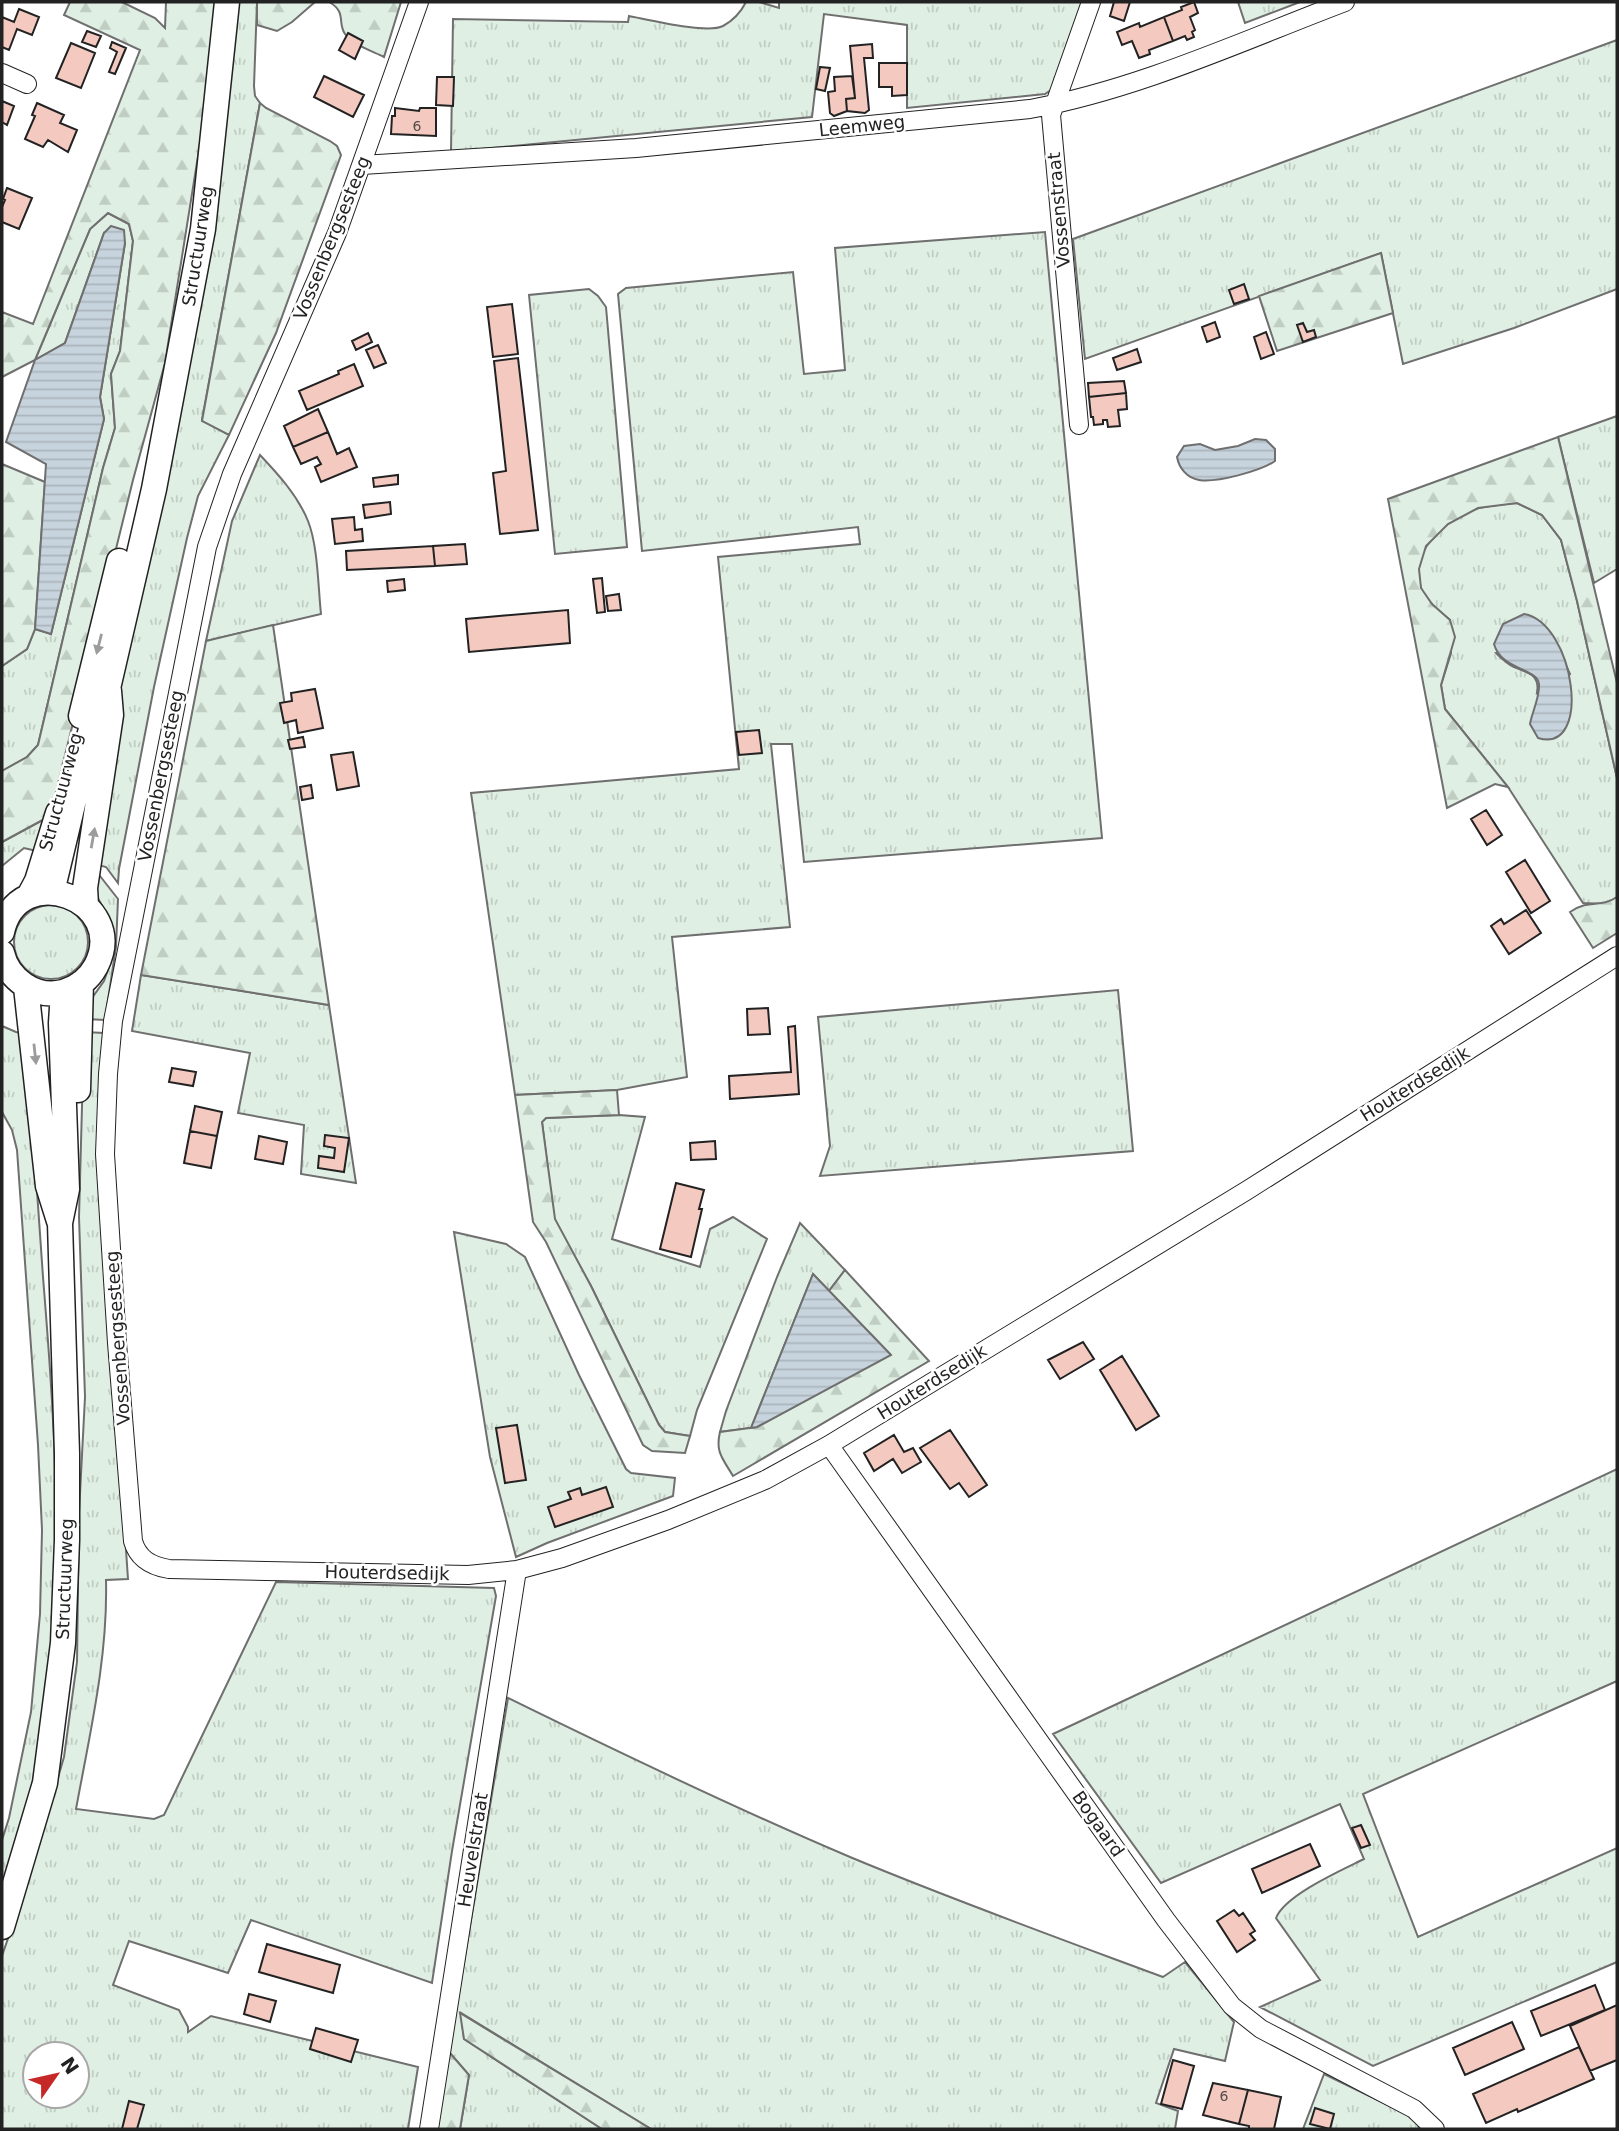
<svg xmlns="http://www.w3.org/2000/svg" width="1619" height="2131" font-family="'DejaVu Sans',sans-serif">
  <style>
    .grass { fill: url(#grass-tufts); stroke: #6f6f6f; stroke-width: 2; fill-rule: evenodd }
    .forest { fill: url(#forest-firs); stroke: #6f6f6f; stroke-width: 2 }
    .water { fill: url(#water-rules); stroke: #6f6f6f; stroke-width: 2 }
    .building { fill: #f3c9c0; stroke: #222; stroke-width: 2 }
    .lines { fill: none; stroke-linecap: round; stroke-linejoin: round }
    .minor-casing { stroke: #222; stroke-width: 20 }
    .secondary-casing { stroke: #222; stroke-width: 27 }
    .minor { stroke: #fff; stroke-width: 18 }
    .secondary { stroke: #fff; stroke-width: 24 }
    .oneway { fill: #9c9c9c }
    .labels { text-anchor: middle; stroke-width: 5; stroke-linejoin: round; paint-order: stroke }
    .number-label { font-size: 14px; fill: #564c4a }
    .street-label { font-size: 18px; fill: #222; stroke: #fff }
  </style>
  <defs>
    <pattern id="grass-tufts" width="24" height="20" patternUnits="userSpaceOnUse" patternTransform="scale(1.75)"><rect width="24" height="20" fill="#e0efe3"/><path d="M3 7l-1-3M5 7V3M7 7l1-3M15 17l-1-3M17 17v-4M19 17l1-3" fill="none" stroke="#c0cdc2"/></pattern>
    <pattern id="forest-firs" width="22" height="20" patternUnits="userSpaceOnUse" patternTransform="scale(1.75)"><rect width="22" height="20" fill="#e0efe3"/><path d="M5 1l3.5 6h-7zM16 11l3.5 6h-7z" fill="#c0cdc2"/></pattern>
    <pattern id="water-rules" width="6" height="5" patternUnits="userSpaceOnUse" patternTransform="scale(1.75)"><rect width="6" height="5" fill="#c7d3dd"/><path d="M0 2.5h6" fill="none" stroke="#abb5bd"/></pattern>
  </defs>
  <rect width="100%" height="100%" fill="#fff"/>
  <path class="grass" d="M239,2H257L254,86L255,96L260,103L202,420L229,435L198,496L187,538L154,687L119,869L118,883L106,867L95,864L118,691Z
    M746,2H759L779,8V2H1082L1054,88L1045,94L907,108V25L824,14L812,117L451,152L453,19L628,22L629,16C650,20 707,34 723,26C734,20 741,12 746,2Z
    M1238,2H1300L1245,23Z
    M1617,40V289L1514,328L1403,364L1381,253L1085,359L1073,239Z
    M108,213L129,224L133,241L120,351L111,374L115,428L103,468L38,745L27,757L2,771V666L27,649L35,629L51,634L104,419L100,397L125,243L104,233L65,343L35,360L90,229Z
    M1045,232L1102,838L804,862L792,744H771L790,927L672,937L687,1077L617,1090L515,1095L471,793L739,769L718,557L860,544L858,527L642,551L618,294L626,288L793,272L804,374L845,370L835,248Z
    M589,289L598,296L606,307L627,547L555,554L529,295Z
    M1617,416V569L1594,583L1558,437Z
    M260,455C278,474 298,496 308,521C318,546 318,586 321,614L206,641L232,521Z
    M1517,503L1542,515L1561,540L1577,601L1617,778V897L1607,904L1583,903L1508,787L1445,709L1441,685L1451,653L1450,620C1440,611 1425,601 1421,588C1407,551 1448,517 1479,508C1491,505 1505,504 1517,503ZM1554,638L1570,674L1537,693C1540,675 1529,673 1514,667C1507,664 1501,658 1496,653Z
    M50,816L41,852L24,848L2,866V842Z
    M93,874L100,876L118,899L116,947L105,1020L86,1019L92,998L104,981L116,947L111,922L94,891Z
    M14 942a37 37 0 1 1 74 0a37 37 0 1 1-74 0Z
    M141,975L329,1005L356,1183L301,1174L304,1125L238,1113L250,1053L132,1031Z
    M1118,990L1133,1151L820,1176L830,1146L818,1017Z
    M2,1026L16,1032L26,1033C31,1115 37,1196 43,1277C58,1461 69,1639 24,1820C19,1842 9,1864 2,1886V1840L9,1818L31,1712L40,1614L42,1530L38,1445L17,1150L12,1130L2,1112Z
    M84,1032L104,1033L101,1184L128,1579L106,1580C108,1657 90,1733 76,1809L154,1819L164,1815L276,1582L494,1588L496,1596L452,1851L432,1983L251,1920L228,1973L129,1941L113,1985L179,2010L188,2027V2032L211,2016L418,2067L408,2129H2V1956L29,1877L64,1757L77,1662L79,1513L85,1397L79,1217ZM35,2054H77V2096H35Z
    M619,1115L645,1117L612,1239L700,1267L710,1229L733,1217L767,1239L697,1410L690,1436L665,1432L659,1425L591,1286L554,1219L542,1122L546,1118Z
    M800,1223L845,1270L829,1291L813,1274L751,1428L720,1432L726,1411L777,1277Z
    M454,1232L506,1244L525,1257L579,1375L626,1469L631,1473L675,1478L673,1496L547,1543L516,1557L490,1457Z
    M1617,1469V1681L1363,1794L1418,1937L1617,1848V1962L1373,2066L1260,2007L1320,1980L1276,1918C1285,1895 1342,1870 1364,1859L1340,1804L1161,1883L1053,1734Z
    M508,1698C620,1753 734,1808 850,1857C953,1900 1058,1938 1163,1977L1185,1962L1234,2022L1225,2061L1174,2049L1156,2103L1178,2111L1175,2129H651L461,2013L464,2039L602,2129H460L469,2075L449,2052Z
    M1324,2074L1417,2119L1419,2129H1303Z"/>
  <path class="forest" d="M70,2H122L155,18L165,28L166,2H216L210,81L165,363L133,480L50,816L2,842V771L27,757L38,745L103,468L115,428L111,374L120,351L133,241L129,224L108,213L90,229L35,360L2,377V312L33,324L140,50L64,15Z
    M257,2H315L292,22L277,31L257,25Z
    M329,2H401L384,57C372,51 353,45 345,34C337,22 347,12 329,2Z
    M260,103L266,108L330,141L337,146L341,155L276,333L229,435L202,421Z
    M1381,253L1393,313L1277,351L1259,296Z
    M1558,437L1617,683V778L1577,601L1561,540L1542,515L1517,503L1478,508L1448,524L1426,546L1419,569L1421,588L1432,604L1450,620L1455,637L1441,685L1445,709L1508,787L1495,784L1447,808L1388,499Z
    M2,464L45,482L35,629L27,649L2,666Z
    M273,625L329,1005L141,975L206,641Z
    M1617,897V933L1593,948L1570,912C1591,898 1599,909 1617,897Z
    M617,1090L619,1115L546,1118L542,1122L555,1219L591,1286L659,1425L665,1432L690,1436L685,1453L652,1451L643,1445L546,1242L533,1222L515,1095Z
    M845,1270L929,1361L733,1476C723,1459 715,1452 720,1432L757,1427L890,1354L829,1291Z
    M460,2013L651,2129H602L464,2039Z
    M449,2052L469,2075L460,2129H437Z"/>
  <path class="water" d="M111,226L124,230L125,243L100,397L104,419L51,634L35,629L46,464L6,442L35,360L65,343L104,233Z
    M1255,439L1266,440L1275,449V461C1261,471 1216,483 1199,480C1187,478 1179,468 1177,457L1184,446L1200,444L1215,450L1238,446Z
    M1524,614C1575,623 1593,755 1538,738L1530,724C1532,712 1540,697 1539,684C1537,668 1501,670 1494,644L1503,624Z
    M813,1274L891,1355L757,1427L751,1428Z"/>
  <path class="building" d="M1114,2H1130L1124,21L1110,16Z
    M1194,2L1198,13L1190,17L1195,30L1192,32L1194,37L1187,40L1185,36L1173,41L1164,17L1182,10L1181,7Z
    M19,9L39,17L32,35L17,29L9,50L2,47V17L14,22Z
    M1164,17L1173,41L1149,50L1150,54L1139,58L1132,41L1122,45L1117,32L1139,23L1140,27Z
    M87,31L101,36L96,47L82,42Z
    M348,33L363,41L355,59L339,50Z
    M112,42L126,48L115,74L109,72L117,52L110,48Z
    M71,43L95,53L81,88L56,78Z
    M872,44L873,58H864L869,110L865,113L847,111L846,99L855,98L850,46Z
    M879,63H907V95L892,96V87H879Z
    M820,67L830,68L825,91L816,89Z
    M324,76L364,95L353,117L314,97Z
    M852,76L855,98L846,99L847,111L834,116L830,113L828,92L835,91L834,77Z
    M437,77H454L453,106L436,105Z
    M2,101L14,106L7,125L2,122Z
    M37,103L64,115L60,123L77,130L68,152L48,140L43,147L25,139L35,116L32,115Z
    M395,108L419,111L420,108H436V136L391,134L392,116H395Z
    M7,188L32,198L19,229L2,222V207L5,200L3,199Z
    M1244,284L1249,299L1234,304L1229,290Z
    M512,304L518,354L493,357L487,307Z
    M1215,322L1220,337L1207,342L1202,327Z
    M1303,323L1307,332L1314,330L1316,337L1303,342L1297,325Z
    M1266,332L1274,354L1261,359L1254,337Z
    M368,333L372,342L356,350L352,341Z
    M378,345L386,363L374,368L366,350Z
    M1137,349L1141,362L1117,370L1113,358Z
    M518,358L538,530L500,534L493,473L506,471L494,361Z
    M354,364L363,386L307,410L299,391L339,374L338,371Z
    M1124,381L1126,393L1089,397L1088,383Z
    M1126,393L1127,409L1118,410L1120,426L1108,427L1107,420H1103V424L1094,425L1093,417H1091L1089,397Z
    M318,409L328,432L293,447L284,426Z
    M328,432L337,454L349,448L357,467L321,482L315,467L321,464L317,457L301,464L293,447Z
    M398,475V484L374,487L373,478Z
    M390,502L391,514L365,518L363,505Z
    M354,517L355,530L362,529L363,541L335,544L332,519Z
    M465,544L467,564L435,566L433,546Z
    M433,546L435,566L347,570L346,551Z
    M602,578L605,612L597,613L593,579Z
    M404,579L405,590L388,592L387,581Z
    M619,594L621,610L608,611L606,596Z
    M568,610L570,643L469,652L466,619Z
    M315,689L323,728L298,733L296,720L284,723L280,703L292,701L291,693Z
    M759,730L762,753L739,755L736,732Z
    M303,737L305,747L290,749L288,740Z
    M353,752L359,786L337,790L331,755Z
    M311,785L313,798L302,800L300,787Z
    M1486,810L1502,835L1487,845L1471,819Z
    M1525,860L1550,901L1531,913L1506,872Z
    M1526,910L1541,933L1509,954L1491,926L1501,919L1504,924Z
    M768,1008L770,1034L748,1035L747,1009Z
    M795,1026L799,1094L730,1099L729,1076L791,1072L788,1027Z
    M172,1068L196,1072L193,1086L169,1082Z
    M195,1106L222,1112L217,1136L190,1131Z
    M190,1131L217,1136L211,1168L184,1163Z
    M325,1135L349,1138L344,1172L318,1168L319,1156L334,1158L335,1148L324,1146Z
    M259,1136L287,1142L283,1164L255,1159Z
    M715,1141L716,1159L691,1160L690,1143Z
    M676,1183L704,1190L699,1209H702L691,1257L660,1249Z
    M1083,1342L1094,1359L1060,1379L1048,1360Z
    M1122,1356L1159,1416L1136,1430L1100,1370Z
    M517,1425L526,1480L505,1483L496,1428Z
    M950,1430L987,1485L969,1497L959,1483L950,1489L920,1448Z
    M894,1435L904,1452L913,1448L921,1462L902,1473L893,1459L874,1471L864,1453Z
    M606,1487L613,1507L555,1527L548,1507L571,1499L568,1492L580,1488L582,1495Z
    M1361,1825L1370,1845L1361,1848L1352,1828Z
    M1310,1844L1320,1866L1262,1893L1252,1869Z
    M1234,1910L1239,1916L1243,1913L1255,1931L1250,1934L1255,1940L1237,1952L1217,1921Z
    M267,1944L340,1965L333,1993L259,1972Z
    M1595,1985L1605,2010L1541,2036L1531,2011Z
    M249,1994L276,2001L270,2022L244,2014Z
    M1617,2005V2060L1590,2071L1570,2026Z
    M1512,2022L1524,2049L1465,2075L1453,2048Z
    M316,2028L358,2040L351,2062L310,2049Z
    M1579,2047L1594,2079L1518,2112L1517,2109L1486,2123L1473,2094Z
    M1173,2060L1194,2066L1182,2109L1161,2104Z
    M1213,2083L1248,2090L1239,2124L1203,2115Z
    M1248,2090L1281,2097L1274,2129H1249V2126L1239,2124Z
    M129,2101L144,2105L137,2129H122Z
    M1315,2108L1334,2114L1330,2129L1310,2124Z"/>
  <g class="lines">
    <g class="minor-casing">
      <path id="minor" d="M419,2L337,233L232,474L207,547L113,1021L108,1074L105,1154L117,1343L133,1541C138,1559 151,1566 169,1569L468,1575L517,1570L562,1558L668,1520L765,1480L829,1445L1246,1191L1617,956
        M2,73L27,84
        M362,165L636,148L1030,109C1139,89 1242,41 1345,2
        M1079,425L1051,115L1091,2
        M829,1445L1166,1920L1232,2006L1261,2029L1414,2109L1435,2129
        M429,2129L517,1570"/>
    </g>
    <g class="secondary-casing">
      <path id="secondary" d="M81,716L119,561
        M52,892L95,712L109,684L154,489L203,229L227,2
        M29,896L37,881L58,813
        M86,905L85,888L111,715L109,691
        M2,932C18,858 130,899 96,966C89,979 77,988 63,992C35,999 8,979 2,953
        M26,987L48,1186L59,1221
        M78,1090L81,983
        M2,1927L45,1783L63,1643L67,1540V1453L60,1223L67,1189L61,1023L63,992"/>
    </g>
    <use href="#minor" class="minor"/>
    <use href="#secondary" class="secondary"/>
  </g>
  <defs><path id="oneway-solid" d="M-6-.8H1V-3.2L6.5 0L1 3.2V.8H-6Z" transform="scale(1.75)"/></defs>
  <g class="oneway">
    <use href="#oneway-solid" transform="translate(99 644) rotate(104)"/>
    <use href="#oneway-solid" transform="translate(93 838) rotate(-80)"/>
    <use href="#oneway-solid" transform="translate(35 1054) rotate(84)"/>
  </g>
  <g class="labels">
    <g class="number-label">
      <text x="417" y="131">6</text>
      <text x="1224" y="2101">6</text>
    </g>
    <g class="street-label">
      <text transform="translate(862 126) rotate(-6)" y="6">Leemweg</text>
      <text transform="translate(1059 210) rotate(-95)" y="6">Vossenstraat</text>
      <text transform="translate(332 238) rotate(-68)" y="6">Vossenbergsesteeg</text>
      <text transform="translate(198 246) rotate(-81)" y="6">Structuurweg</text>
      <text transform="translate(161 776) rotate(-79)" y="6">Vossenbergsesteeg</text>
      <text transform="translate(61 792) rotate(-75)" y="6">Structuurweg</text>
      <text transform="translate(1415 1084) rotate(-32)" y="6">Houterdsedijk</text>
      <text transform="translate(118 1338) rotate(-94)" y="6">Vossenbergsesteeg</text>
      <text transform="translate(932 1382) rotate(-32)" y="6">Houterdsedijk</text>
      <text transform="translate(387 1573) rotate(1)" y="6">Houterdsedijk</text>
      <text transform="translate(65 1579) rotate(-88)" y="6">Structuurweg</text>
      <text transform="translate(1098 1824) rotate(55)" y="6">Bogaard</text>
      <text transform="translate(473 1850) rotate(-81)" y="6">Heuvelstraat</text>
    </g>
  </g>
  <rect width="1619" height="2131" fill="none" stroke="#222222" stroke-width="7"/>
  <g transform="translate(56 2075) rotate(56)"><circle r="33" fill="#ffffff" stroke="#a7a7a7" stroke-width="2"/>
  <path d="M0-5L12 26L0 18L-12 26Z" fill="#c62828"/>
  <text y="-10" font-size="19" font-weight="bold" text-anchor="middle" fill="#222222">N</text>
  </g>
</svg>
